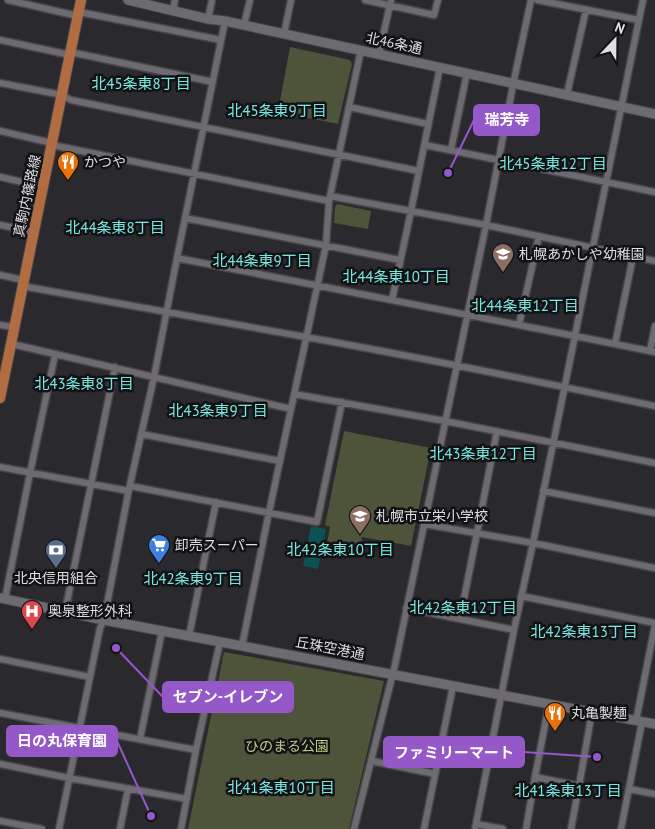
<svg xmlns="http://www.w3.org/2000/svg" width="655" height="829" font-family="'PT Sans','Noto Sans JP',sans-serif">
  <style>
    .green { fill: #4d5439 }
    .water { fill: #0c5153 }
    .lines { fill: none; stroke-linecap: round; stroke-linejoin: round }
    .minor-casing { stroke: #48464b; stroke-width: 9 }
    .tertiary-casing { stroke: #48464b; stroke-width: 11 }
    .secondary-casing { stroke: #48464b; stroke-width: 11 }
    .primary-casing { stroke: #48464b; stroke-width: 12 }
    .minor { stroke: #6d6b70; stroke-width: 6 }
    .tertiary { stroke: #6d6b70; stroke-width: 9 }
    .secondary { stroke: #6d6b70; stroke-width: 9 }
    .primary { stroke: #b16d41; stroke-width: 10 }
    .labels { text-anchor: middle; stroke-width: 5; stroke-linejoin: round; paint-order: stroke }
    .street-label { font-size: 14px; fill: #dfdee2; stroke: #121214 }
    .poi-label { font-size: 14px; fill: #dfdee2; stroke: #121214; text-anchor: start }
    .park-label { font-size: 14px; fill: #bccd88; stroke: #121214 }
    .neighbourhood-label { font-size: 15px; fill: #7ae6e1; stroke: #121214 }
    .leader { fill: none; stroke: #9458c8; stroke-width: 2 }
    .callout-dot { fill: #9458c8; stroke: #121214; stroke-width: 2 }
    .callout { fill: #9458c8; stroke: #9458c8; stroke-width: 2 }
    .callout-label { font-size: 15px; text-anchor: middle; font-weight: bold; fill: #fff }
  </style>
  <rect width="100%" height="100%" fill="#2a292d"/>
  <path class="green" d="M290,47L350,60L352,64L338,124L278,112Z
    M337,204L371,211L368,229L334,223L335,207Z
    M344,431L431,448L411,546L362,537L358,555L326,550L330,527L325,525Z
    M224,652L384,681L349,829H188Z"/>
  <path class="water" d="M311,526L326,529L318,569L303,566Z"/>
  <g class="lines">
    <g class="minor-casing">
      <path id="minor" d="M8,0L78,16
        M365,0L434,15L438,0
        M537,0L639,20
        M173,10L175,0
        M79,12L221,40
        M208,19L212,0
        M244,25L250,0
        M284,34L291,0
        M0,40L70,55
        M70,52L213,82
        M379,54L391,0
        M0,83L62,95L71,100L419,171
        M567,94L586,10
        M349,107L428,124
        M0,131L52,143
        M52,145L329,201
        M425,145L655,192
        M451,150L467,73
        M0,177L44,187
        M330,196L486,225L655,261
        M185,218L400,260
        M0,225L33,232
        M177,258L575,336L655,352
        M0,275L23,280
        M22,286C124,305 226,323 328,341C437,361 546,383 655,406
        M392,300L411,211L440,67
        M0,325L14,327
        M519,325L539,236
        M12,344L291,409
        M615,344L633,257
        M650,351L655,326
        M294,394L445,421L655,463
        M141,434L280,461
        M0,467L129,491
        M130,486L317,522L342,402
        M543,491L655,513
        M424,524L533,543L655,568
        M521,596L655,623
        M5,599L30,473L55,355
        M406,608L514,630
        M65,612L115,367
        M460,619L497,431
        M189,636L216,502
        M242,646L268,517L326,245L329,201L361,50
        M0,659L90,677
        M0,713L196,750
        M636,721L655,625
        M140,739L162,631
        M372,761L435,774
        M0,764L69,778L187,799
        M535,777L549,704
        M579,786L592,712
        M629,789L655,794
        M0,821L42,829
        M476,824L503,829
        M59,829L100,628L104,620L129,489L154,377L177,258L225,21
        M120,829L128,789
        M181,829L196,750L220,642
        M354,829L395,665L486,225L515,75L531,0
        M424,829L453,686
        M475,829L514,630L533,543L643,0
        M526,829L535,777L579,786L571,829
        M621,829L642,722"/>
    </g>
    <g class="tertiary-casing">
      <path id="tertiary" d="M128,0L208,19L225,21L655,114"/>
    </g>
    <g class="secondary-casing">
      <path id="secondary" d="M0,598L104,620L655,724"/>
    </g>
    <g class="primary-casing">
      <path id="primary" d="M0,398L81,0"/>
    </g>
    <use href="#minor" class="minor"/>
    <use href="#tertiary" class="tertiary"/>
    <use href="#secondary" class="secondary"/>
    <use href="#primary" class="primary"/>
  </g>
  <defs>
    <g id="restaurant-pin" transform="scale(1.125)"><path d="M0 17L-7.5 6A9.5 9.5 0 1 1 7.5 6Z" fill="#e8710a" stroke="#121214"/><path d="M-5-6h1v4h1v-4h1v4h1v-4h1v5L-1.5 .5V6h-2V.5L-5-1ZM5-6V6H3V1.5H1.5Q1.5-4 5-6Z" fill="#fff"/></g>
    <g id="school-pin" transform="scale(1.125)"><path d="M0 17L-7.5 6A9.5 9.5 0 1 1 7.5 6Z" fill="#8d6e63" stroke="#121214"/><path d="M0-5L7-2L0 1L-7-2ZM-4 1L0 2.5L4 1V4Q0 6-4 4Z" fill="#fff"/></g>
    <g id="supermarket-pin" transform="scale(1.125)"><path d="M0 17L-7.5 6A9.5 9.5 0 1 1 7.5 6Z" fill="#3f7fe0" stroke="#121214"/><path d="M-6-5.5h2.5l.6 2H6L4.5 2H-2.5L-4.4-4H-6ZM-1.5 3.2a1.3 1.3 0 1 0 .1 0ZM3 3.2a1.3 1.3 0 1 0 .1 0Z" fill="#fff"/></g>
    <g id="bank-pin" transform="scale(1.125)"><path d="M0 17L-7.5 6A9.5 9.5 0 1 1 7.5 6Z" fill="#5c6f8a" stroke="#121214"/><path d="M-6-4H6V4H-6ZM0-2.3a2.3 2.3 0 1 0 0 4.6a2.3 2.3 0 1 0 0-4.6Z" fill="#fff"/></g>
    <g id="hospital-pin" transform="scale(1.125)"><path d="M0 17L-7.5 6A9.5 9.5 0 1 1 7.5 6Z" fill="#e0444e" stroke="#121214"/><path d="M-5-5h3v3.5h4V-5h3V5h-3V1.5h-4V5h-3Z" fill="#fff"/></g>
  </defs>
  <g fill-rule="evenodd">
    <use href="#restaurant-pin" x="68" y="162"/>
    <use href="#school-pin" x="503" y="254"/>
    <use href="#school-pin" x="360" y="516"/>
    <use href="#supermarket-pin" x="159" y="545"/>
    <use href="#bank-pin" x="56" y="550"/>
    <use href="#hospital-pin" x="32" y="611"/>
    <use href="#restaurant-pin" x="555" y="713"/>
  </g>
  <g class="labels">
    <g class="street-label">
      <text transform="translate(394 43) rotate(12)" y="5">北46条通</text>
      <text transform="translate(27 196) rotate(-78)" y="5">真駒内篠路線</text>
      <text transform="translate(330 648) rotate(11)" y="5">丘珠空港通</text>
    </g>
    <g class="poi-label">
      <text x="84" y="167">かつや</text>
      <text x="519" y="259">札幌あかしや幼稚園</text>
      <text x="376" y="521">札幌市立栄小学校</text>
      <text x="175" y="550">卸売スーパー</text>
      <text x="56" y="583" text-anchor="middle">北央信用組合</text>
      <text x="48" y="616">奥泉整形外科</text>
      <text x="571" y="718">丸亀製麺</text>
    </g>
    <g class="park-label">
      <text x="287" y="751">ひのまる公園</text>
    </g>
    <g class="neighbourhood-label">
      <text x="141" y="89">北45条東8丁目</text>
      <text x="277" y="116">北45条東9丁目</text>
      <text x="553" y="169">北45条東12丁目</text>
      <text x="115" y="233">北44条東8丁目</text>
      <text x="262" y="266">北44条東9丁目</text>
      <text x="396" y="282">北44条東10丁目</text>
      <text x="525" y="311">北44条東12丁目</text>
      <text x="84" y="389">北43条東8丁目</text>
      <text x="218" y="416">北43条東9丁目</text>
      <text x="483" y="459">北43条東12丁目</text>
      <text x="340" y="555">北42条東10丁目</text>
      <text x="193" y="584">北42条東9丁目</text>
      <text x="463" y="613">北42条東12丁目</text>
      <text x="584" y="637">北42条東13丁目</text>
      <text x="281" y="793">北41条東10丁目</text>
      <text x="568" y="796">北41条東13丁目</text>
    </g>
  </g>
  <path class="leader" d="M448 173L474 120M116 648L163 697M151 816L117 741M597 757L524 752"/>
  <g class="callout-dot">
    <circle cx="448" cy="173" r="5"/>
    <circle cx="116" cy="648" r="5"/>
    <circle cx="151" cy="816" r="5"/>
    <circle cx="597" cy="757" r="5"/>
  </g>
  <g class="callout">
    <rect x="474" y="105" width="65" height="30" rx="5"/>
    <rect x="163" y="682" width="130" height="30" rx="5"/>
    <rect x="7" y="726" width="110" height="30" rx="5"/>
    <rect x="384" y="737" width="140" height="30" rx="5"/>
  </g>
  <g class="callout-label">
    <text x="507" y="125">瑞芳寺</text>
    <text x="228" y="702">セブン-イレブン</text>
    <text x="62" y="746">日の丸保育園</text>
    <text x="454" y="758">ファミリーマート</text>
  </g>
  <g transform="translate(615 40) rotate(22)" stroke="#121214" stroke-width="4" paint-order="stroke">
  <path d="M0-4L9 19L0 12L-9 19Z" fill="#dfdee2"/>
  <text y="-8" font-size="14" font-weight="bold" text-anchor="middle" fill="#dfdee2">N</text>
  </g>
</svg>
